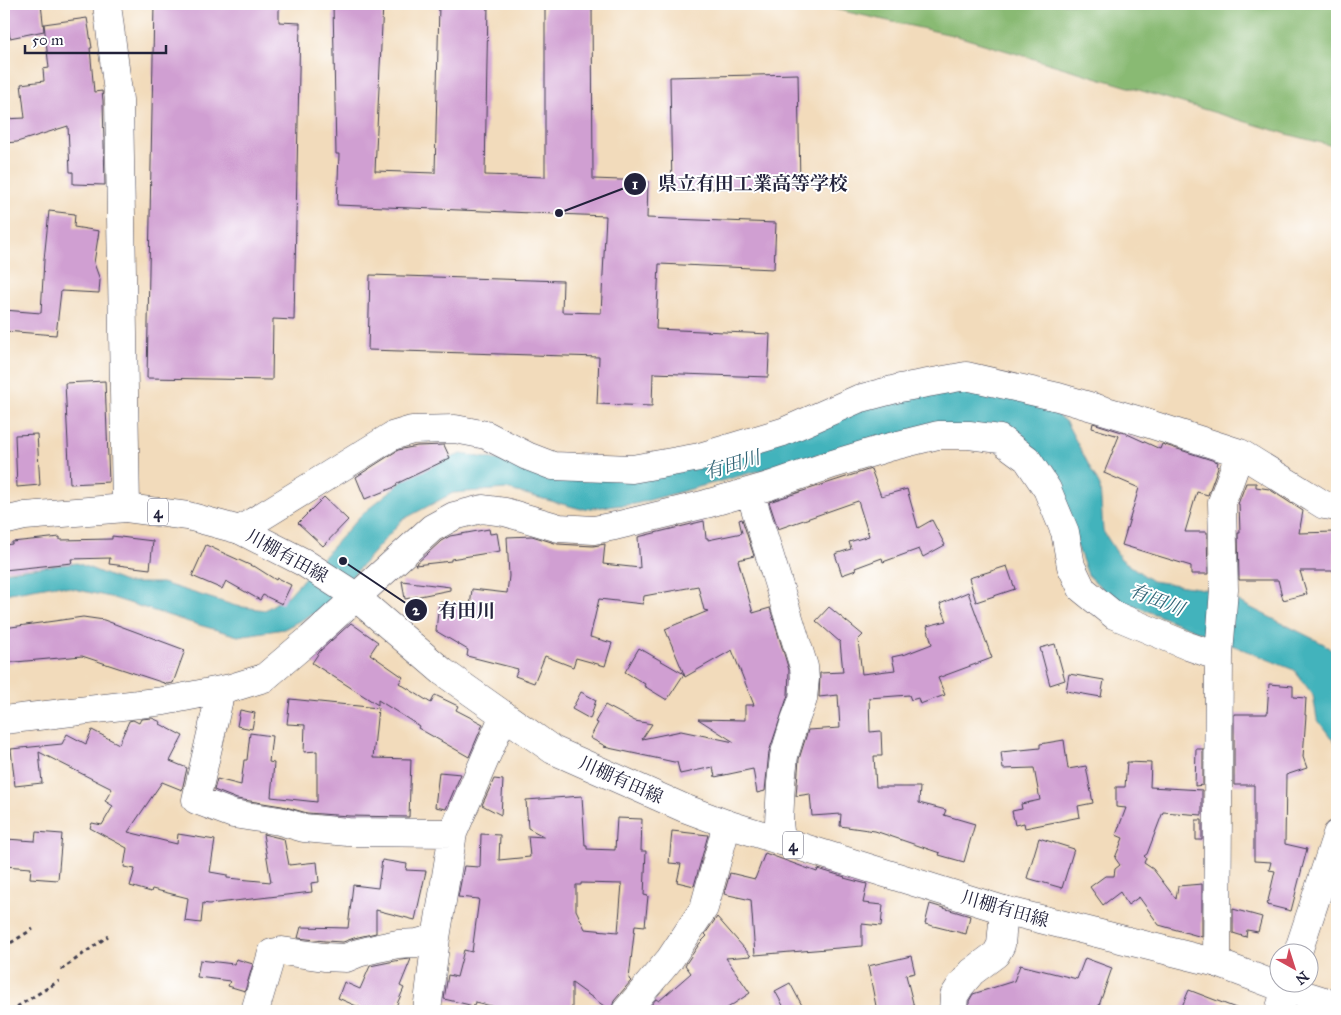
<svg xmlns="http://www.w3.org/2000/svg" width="1341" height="1015" font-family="'IM FELL Great Primer','Noto Serif JP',serif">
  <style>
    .forest { fill: #89ba73; stroke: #566e57 }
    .water { fill: #43b3bc; stroke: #326a7c }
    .building { fill: #d09fd2; fill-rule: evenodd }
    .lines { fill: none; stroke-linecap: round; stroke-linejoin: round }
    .minor-casing { stroke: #413e4e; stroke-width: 29 }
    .major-casing { stroke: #413e4e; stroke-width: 29 }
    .highway-casing { stroke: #413e4e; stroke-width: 29 }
    .path { stroke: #413e4e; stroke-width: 3; stroke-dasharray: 4 4; stroke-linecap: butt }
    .minor { stroke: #fff; stroke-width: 28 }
    .major { stroke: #fff; stroke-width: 28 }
    .highway { stroke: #fff; stroke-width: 28 }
    .labels { text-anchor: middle; stroke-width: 4; stroke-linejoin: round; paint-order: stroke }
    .shield { fill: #fff; stroke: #646476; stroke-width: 1 }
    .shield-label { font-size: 16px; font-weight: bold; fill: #22223b }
    .street-label { font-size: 18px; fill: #22223b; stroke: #fff }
    .water-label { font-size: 19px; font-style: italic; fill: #316375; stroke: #fff }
    .leader { fill: none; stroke: #22223b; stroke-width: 2 }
    .callout-dot { fill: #22223b; stroke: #fff; stroke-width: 2 }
    .mark-label { font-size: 15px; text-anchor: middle; font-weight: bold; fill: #fff }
    .callout-label { font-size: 19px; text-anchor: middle; font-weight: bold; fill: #22223b; stroke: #fff; stroke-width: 4; stroke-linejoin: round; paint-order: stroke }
  </style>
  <rect width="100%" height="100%" fill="#fff"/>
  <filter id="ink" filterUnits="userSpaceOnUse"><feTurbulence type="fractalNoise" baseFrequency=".02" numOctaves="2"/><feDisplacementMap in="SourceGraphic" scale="10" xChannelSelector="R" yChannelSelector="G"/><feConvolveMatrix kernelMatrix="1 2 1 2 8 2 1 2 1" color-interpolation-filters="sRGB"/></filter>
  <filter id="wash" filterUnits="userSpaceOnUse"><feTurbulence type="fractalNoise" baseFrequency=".0096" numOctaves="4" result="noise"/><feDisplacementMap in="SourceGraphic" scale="20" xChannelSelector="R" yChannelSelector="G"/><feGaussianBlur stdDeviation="1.12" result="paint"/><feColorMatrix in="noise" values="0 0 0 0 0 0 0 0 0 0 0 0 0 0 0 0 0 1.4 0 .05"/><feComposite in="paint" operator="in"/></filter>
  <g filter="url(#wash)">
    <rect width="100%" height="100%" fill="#f2dbbb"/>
    <path class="forest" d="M811,4H1337V147L1287,134L957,36Z"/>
    <path class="water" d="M951,383L1043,403L1066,422L1100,486L1103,531L1121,559L1152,581L1217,591L1324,644L1337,655V743L1332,739L1317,719L1313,695L1294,670L1110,596L1088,575L1076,543L1056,477L1033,448L878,439L635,504L581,509L506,489L453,493L402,520L324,608L284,629L238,636L192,623L110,597L56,585L4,594V572L16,570L77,563L127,583H162L236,606L265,610L290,594L361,515L415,471L461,454L518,463L578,480Z"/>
    <g id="blocks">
      <path class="building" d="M4,4H41L44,31L10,38Z
        M154,4H279V22L300,23L294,320L273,319L272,380L147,378Z
        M333,4H383L375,171L435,173L439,4H488L485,175L545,177V4H592L593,179L648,181L647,218L776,223L774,269L659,264L656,329L770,334L768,377L653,373L652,406L597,404L599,357L368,350L370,275L563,281L562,312L601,313L606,216L337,205L339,154H336Z
        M87,18L92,48H90L94,92L102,91L103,101L105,185L73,184V172H70L68,126L17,142L4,143V119L25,118L21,84L44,81L43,69L49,68L44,24Z
        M798,74L800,186L672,190L670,77Z
        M49,211L75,214L74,227L99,231L94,263L100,280L99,293L61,291L56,335L4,331V310L41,313L44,260Z
        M105,381L109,482L70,484L65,383Z
        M1093,423L1125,433L1160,449L1162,444L1218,462L1217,466L1218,467L1208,495L1197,492L1185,532H1207L1208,574H1191V566L1122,545L1139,488L1104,473L1119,436L1092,428Z
        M37,434L40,485L17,487L15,435Z
        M444,445L450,458L396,484L397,486L365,499L356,477L398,450L417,446Z
        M871,469L881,496L907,489L918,528L932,520L945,545L923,557L919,549L883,562L882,558L855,568L856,570L842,575L835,554L851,549L849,542L869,536L858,501L778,529L769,502Z
        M1246,483H1256V487L1269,489L1303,511L1299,533L1334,532L1335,571H1300L1307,594L1283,600L1278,580H1239L1238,533H1240L1239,504H1238Z
        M324,497L348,520L323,546L298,523Z
        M742,519L754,556L738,560L753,613L770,608L789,670L788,695L769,752L765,791L757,793L753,769L715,777L713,767L680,774L677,762H674L604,747H607L590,738L598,723L595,722L605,705L635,721L652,724L642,739L681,731L734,742L698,719L745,720V705H754L732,650L685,677L684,674L667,700L644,686L645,684L625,672L639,648L684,674L665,629L708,611L704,610L698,586L644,596L643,604L599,599L590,637L612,643L605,666L576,658L573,667L545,656L534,683L515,676L518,669L467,656L468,650L436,631L439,602L470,608L472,589L507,593L509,576L507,537L532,536L558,544L593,546L605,544L603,564L640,568L638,537L704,521L706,538H708V540L742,533L739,520Z
        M489,529L490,534L497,533L500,551L451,559V561L415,565L441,541L450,536Z
        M112,536L153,541L150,569L109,564L110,558L71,559L72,563L4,570V545L12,544V542L60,537V540L112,539Z
        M206,545L254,567V566L276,580L277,578L291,585L282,604L263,595L260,600L226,581L222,589L192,576Z
        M1007,566L1015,589L976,602L969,578Z
        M402,581L450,587V590L405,599Z
        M968,592L992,658L938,678L945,695L920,704L918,698L911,700L909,695L869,698L870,732L881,731L882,756H874L876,787H920L919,803L946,810L944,815L975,824L964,862L939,855L940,853L875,831L840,826L841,814L812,816L810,794L796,796L799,759L808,730L840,728L838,695L819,697L820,673L843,672L840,642L816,621L829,607L863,635L858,640L862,674L895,670L892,657L906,654L932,644L927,626L947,621L940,604Z
        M83,617L104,620L185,650L173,683L167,684L82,656L4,663V628Z
        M351,623L378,642L370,654L403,677L399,683L431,703L435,695L458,706L456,710L483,724L469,757L418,728L419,726L378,700V705L312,663L320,651Z
        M1055,644L1065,680L1050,685L1040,648Z
        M1069,674L1104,680L1101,697L1066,691Z
        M1269,684L1293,686V697L1306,698L1305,715H1306L1303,757L1307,768L1286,775L1285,844L1307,849L1291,911L1267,905L1275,871L1269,870L1271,862L1254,861V785H1234V714H1267Z
        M581,692L596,700L590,719L572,709Z
        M290,699L378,708L373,758L411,759L409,817L349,816L307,813L282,806L237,799L214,790L217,779L241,785L244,760H247L250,733L272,736L269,762L274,763L271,797L317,802V751L304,752L305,725L287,724Z
        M240,710L255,713L252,729L237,726Z
        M152,718L161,722L160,724L183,736L170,761L187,768L182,790L162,782L128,832L177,844L178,834L215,840L210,872L227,875V878L271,882L263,834L284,839L289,865L317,862L319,882L311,883L312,892L209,904L203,903L201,923L185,921L188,898L152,889L151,892L130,886L135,869L124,867L127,848L90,828L92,823L102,825L113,806L105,801L112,789L39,752L42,783L15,786L11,749L62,744L67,734L86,744L92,730L119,744L129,721L133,720L139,723L141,719Z
        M1064,740L1068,769L1086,766L1093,803L1078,806L1080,817L1025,828L1024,823L1015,825L1012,811L1022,809L1021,804L1040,800L1034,768L1003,769L1001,752L1040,748V744Z
        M1196,749H1203V785L1195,786Z
        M1127,762L1151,763L1150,787L1202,790V815L1163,812L1147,854L1144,856L1146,858L1144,863L1153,869L1176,899L1178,886L1202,884V937L1159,925L1139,897L1128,905L1120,892L1103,905L1090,887L1105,876H1114L1115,869L1120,865L1115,858L1123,838L1116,835L1126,808L1116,807V787H1125Z
        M439,772L461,774L446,809L435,807Z
        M494,779L503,780L501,815L482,805Z
        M582,796L585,846H587V849L615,850L617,818L642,819L641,851H646L644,895L648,896L645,926L635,925L629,979L631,981L614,1001L611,1011L572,983V1011L513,1010L512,1011L475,1002L474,1006L444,999L448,975L457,977L464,950L472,952L479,899L458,897L464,866L480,867L481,834L500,835L499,860L530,857L528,836L545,837L528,828L526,800ZM581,883L622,884L618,932L585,929L576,910V885H581Z
        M1196,820H1202V840H1196Z
        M672,831L708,835L694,886L677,882L681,864L669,863Z
        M36,832L62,834L58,880L30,878L31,868L4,866L6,839L35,841Z
        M1039,838L1074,849L1062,888L1027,878Z
        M765,853L817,872L818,869L845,877L844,878L867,884L863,903L883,905L881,926L862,924V946L755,955L751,900L724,894L730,873L755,879Z
        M382,860L407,864L406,870L426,871L415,920L376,910V933L354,938L343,942L325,941L298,938L301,927L348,928L353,885L378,888Z
        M930,904L970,916L966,934L925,924Z
        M1233,909L1262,917L1258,932L1247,930L1246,937L1233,933Z
        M717,917L751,956L726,958L750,993L723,1011H646L656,999L659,1001L691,973L685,965L700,943L707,936L705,934Z
        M911,956L915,973L906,975L915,1011H877L868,966Z
        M1085,958L1112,968L1097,1011H969V1001L973,994L1014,981L1020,965L1077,979Z
        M236,959L253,964L245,991L228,986L230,981L197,977L200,960L234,964Z
        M411,959L400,986L404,988L394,1011H368L338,998L344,982L360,989L370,966L400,960Z
        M790,983L805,1011H786L775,991Z
        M1189,990L1241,1010V1011H1180Z"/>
    </g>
  </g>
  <g filter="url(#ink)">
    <use href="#blocks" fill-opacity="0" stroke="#413e4e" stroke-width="1"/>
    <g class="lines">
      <g class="minor-casing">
        <path id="minor" d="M107,4L119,100L126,508
          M750,492L804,667L805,679L803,699L795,720L784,756L781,783L779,822L781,841
          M240,530L392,436L412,430L455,429L486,435L527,456L553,466L632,469L700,457L783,432L858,399L900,388L966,376L1058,397L1137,420L1240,453L1324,505L1337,507
          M221,690L196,800L233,814L280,821L304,828L348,832L453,833
          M4,720L164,701L231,688L264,678L311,638L432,528L454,516L482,509L505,512L559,528L594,530L615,526L706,504L769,486L833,464L886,448L938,435H969L1000,439L1027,459L1047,489L1065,532L1071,566L1082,589L1114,615L1188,646L1208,653L1219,655
          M1217,963L1219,655L1224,589L1222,502L1240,453
          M255,1011L272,953L282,951L324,957L346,958L358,953L378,948L398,944L417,943L436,938
          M427,1011L436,938L453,833L504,715
          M626,1011L670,959L704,908L727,824
          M953,1011L954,996L961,985L972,972L996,954L1001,945L1004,910"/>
      </g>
      <g class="major-casing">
        <path id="major" d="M4,521L25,516L126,508L188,516L240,530L303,562L351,593L443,672L553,750L684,808L727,824L1004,910L1217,963L1286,989L1337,1005"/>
      </g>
      <g class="highway-casing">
        <path id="highway" d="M1298,952L1337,834
          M1279,1011L1288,982"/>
      </g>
      <path class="path" d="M4,947L33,929
        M61,970L108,936
        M10,1011L59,981"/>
      <use href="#minor" class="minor"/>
      <use href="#major" class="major"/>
      <use href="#highway" class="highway"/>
    </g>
  </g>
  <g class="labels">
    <g class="shield">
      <rect x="148" y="498.5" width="20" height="27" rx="4"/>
      <rect x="783" y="831.5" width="20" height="27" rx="4"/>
    </g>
    <g class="shield-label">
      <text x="158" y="518">4</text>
      <text x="793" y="851">4</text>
    </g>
    <g class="street-label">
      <text transform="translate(287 556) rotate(29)" y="6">川棚有田線</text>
      <text transform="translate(621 780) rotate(24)" y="6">川棚有田線</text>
      <text transform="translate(1005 909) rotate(16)" y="6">川棚有田線</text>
    </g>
    <g class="water-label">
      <text transform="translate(732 464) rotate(-16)" y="7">有田川</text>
      <text transform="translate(1157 599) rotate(21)" y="7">有田川</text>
    </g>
  </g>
  <path class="leader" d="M559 213L635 184M343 561L416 610"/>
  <g class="callout-dot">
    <circle cx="559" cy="213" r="5"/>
    <circle cx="343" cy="561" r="5"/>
    <circle cx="635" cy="184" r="12"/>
    <circle cx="416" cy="610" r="12"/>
  </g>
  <g class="mark-label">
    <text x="635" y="189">1</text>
    <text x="416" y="615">2</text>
  </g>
  <g class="callout-label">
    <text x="753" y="190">県立有田工業高等学校</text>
    <text x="467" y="617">有田川</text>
  </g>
  <rect width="1341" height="1015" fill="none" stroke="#fff" stroke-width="20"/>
  <g transform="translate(1294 968) rotate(141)"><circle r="24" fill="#ffffff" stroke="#a7a7b1"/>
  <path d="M0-4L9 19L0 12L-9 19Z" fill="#d1495b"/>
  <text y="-8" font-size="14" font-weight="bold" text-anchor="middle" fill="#22223b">N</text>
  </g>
  <path d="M25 45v8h141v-8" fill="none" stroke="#22223b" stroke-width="2.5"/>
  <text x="32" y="45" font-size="15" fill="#22223b" stroke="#ffffff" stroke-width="4" paint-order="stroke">50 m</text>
</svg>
